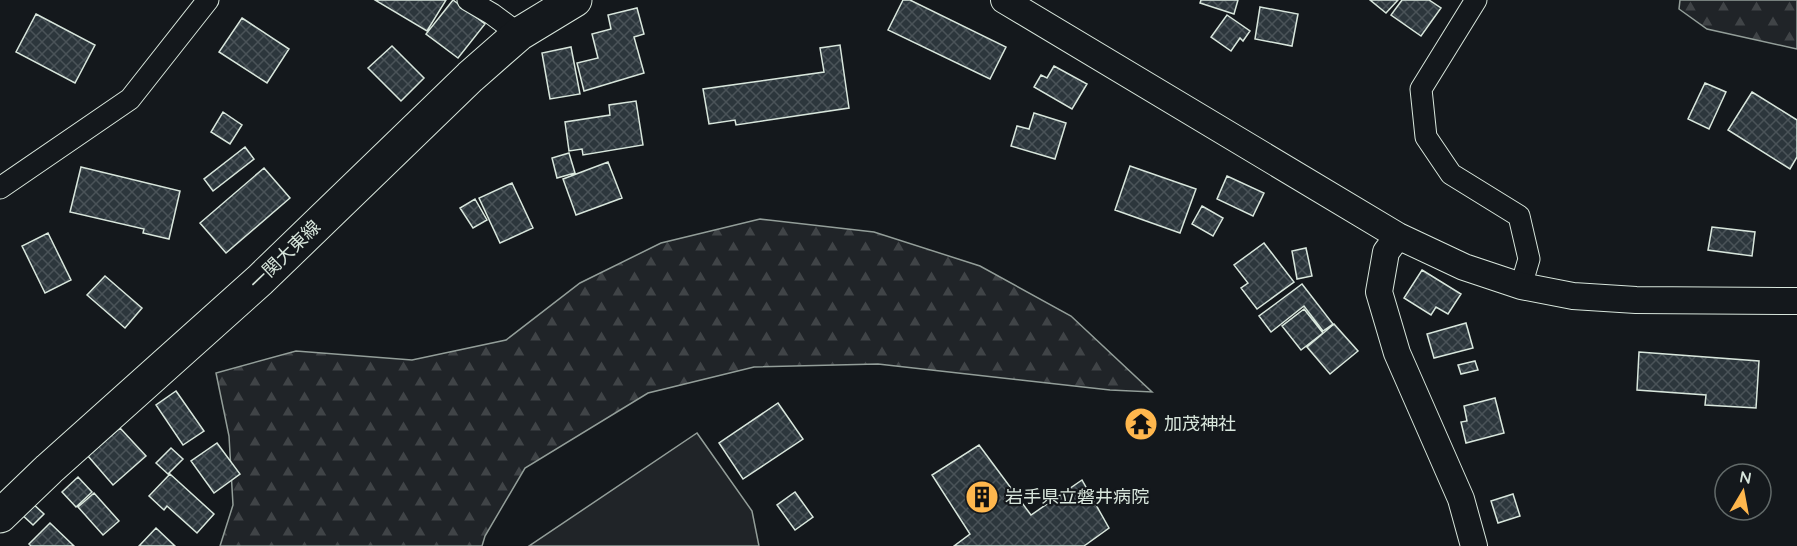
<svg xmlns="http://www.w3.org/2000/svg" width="1797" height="546" font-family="Quicksand,'Noto Sans JP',sans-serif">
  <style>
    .forest { fill: url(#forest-firs); stroke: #939e99; stroke-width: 1.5 }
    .garden { fill: #202428; stroke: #939e99; stroke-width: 1.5 }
    .building { fill: url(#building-cross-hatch); stroke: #d8e6dc; stroke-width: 1.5 }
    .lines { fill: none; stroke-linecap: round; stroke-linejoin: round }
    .minor-casing { stroke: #d8e6dc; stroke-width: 23 }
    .tertiary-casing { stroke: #d8e6dc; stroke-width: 28 }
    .primary-casing { stroke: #d8e6dc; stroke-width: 35 }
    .minor { stroke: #14181c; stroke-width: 21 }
    .tertiary { stroke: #14181c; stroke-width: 26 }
    .primary { stroke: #14181c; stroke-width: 33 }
    .labels { text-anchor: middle; stroke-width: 4.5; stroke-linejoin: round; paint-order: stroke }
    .street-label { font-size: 18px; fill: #d8e6dc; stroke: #14181c }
    .poi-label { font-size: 18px; fill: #d8e6dc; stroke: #14181c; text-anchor: start }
  </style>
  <defs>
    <pattern id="forest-firs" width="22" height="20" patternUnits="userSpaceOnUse" patternTransform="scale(1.5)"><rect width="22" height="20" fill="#202428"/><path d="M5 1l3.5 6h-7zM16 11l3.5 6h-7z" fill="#404447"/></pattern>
    <pattern id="building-cross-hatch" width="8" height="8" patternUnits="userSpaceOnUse" patternTransform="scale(1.5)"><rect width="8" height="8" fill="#2c363c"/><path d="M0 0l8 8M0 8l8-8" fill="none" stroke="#4a5358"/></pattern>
  </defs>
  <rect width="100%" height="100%" fill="#14181c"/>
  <path class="forest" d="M1680,0H1797V49L1707,29L1679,9Z
    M760,219L874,232L980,266L1071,316L1152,392L1110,390L878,364L754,367L648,393L525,468L485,536L482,546H220L233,505L229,436L216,373L296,351L412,360L506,340L580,283L661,243Z"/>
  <path class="garden" d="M697,433L752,511L759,546H529Z"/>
  <path class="building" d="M375,0H446L427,31Z
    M453,0L485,24L458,58L426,34Z
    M903,0H910L1006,47L990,79L888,30Z
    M1201,0H1238L1234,14L1200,3Z
    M1370,0H1398L1386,13Z
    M1402,0H1429L1441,8L1421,36L1391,15Z
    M1260,7L1298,14L1292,46L1255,39Z
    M637,8L644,34L634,37L644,73L584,91L577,63L598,58L592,34L611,29L608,15Z
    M36,14L95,45L75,83L16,52Z
    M1227,15L1250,31L1243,41L1240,38L1231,51L1211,37Z
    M242,18L289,49L267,83L219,52Z
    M840,45L849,108L736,125L735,120L709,124L703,89L824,72L820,48Z
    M392,46L424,78L401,101L368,68Z
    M571,47L580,94L550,99L542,53Z
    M1054,66L1087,84L1072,109L1034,87L1041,75L1047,78Z
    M1705,83L1726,92L1709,129L1688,119Z
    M1752,92L1797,120V157L1790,169L1728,130Z
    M636,101L643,145L583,155L582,149L569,151L565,122L610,115L609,105Z
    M223,112L242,125L230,144L211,132Z
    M1034,113L1066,123L1055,159L1011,146L1017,126L1029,129Z
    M245,147L254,159L213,191L204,179Z
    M569,153L575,173L557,178L552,158Z
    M608,162L622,198L576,215L563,179Z
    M1130,166L1196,189L1180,233L1115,210Z
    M81,167L180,191L169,239L143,233L144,229L70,212Z
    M264,168L290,198L226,253L200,223Z
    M1227,176L1264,193L1253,216L1217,199Z
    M512,183L533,228L500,243L479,198Z
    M475,199L487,220L473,228L460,208Z
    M1202,206L1223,218L1213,236L1192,224Z
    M1712,227L1755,232L1752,256L1708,250Z
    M48,233L71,280L45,293L22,246Z
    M1264,243L1294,282L1257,309L1241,288L1248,283L1234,265Z
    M1306,248L1312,276L1297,279L1292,251Z
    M1422,270L1461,294L1448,314L1436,307L1431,315L1404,298Z
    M105,276L142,308L125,328L87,295Z
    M1302,284L1333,324L1323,331L1304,306L1271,332L1259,316Z
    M1304,309L1323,333L1301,350L1282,326Z
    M1466,323L1473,348L1434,358L1427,334Z
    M1334,324L1358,351L1330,374L1307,347Z
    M1639,352L1759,361L1756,408L1705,405L1706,395L1637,390Z
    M1475,361L1478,370L1461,374L1458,365Z
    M176,391L204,431L183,445L156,405Z
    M1495,398L1504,433L1466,443L1461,422L1467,421L1464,406Z
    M778,403L803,439L743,479L719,443Z
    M120,428L146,456L113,485L88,456Z
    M217,443L240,474L214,493L191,461Z
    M979,445L1031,515L1082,480L1109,528L1084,546H954L970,534L932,475Z
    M171,448L183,459L168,474L156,463Z
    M170,474L214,514L197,533L167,506L164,510L149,496Z
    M78,477L92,492L76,507L62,492Z
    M795,492L813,517L795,530L777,505Z
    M94,493L119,521L103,535L78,507Z
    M1513,494L1520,516L1498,523L1491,501Z
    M30,501L44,514L33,525L19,512Z
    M50,523L74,546H31L29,544Z
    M156,528L175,546H139Z"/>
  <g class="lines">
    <g class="minor-casing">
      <path id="minor" d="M468,0L492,14L519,34
        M1476,0L1421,89L1426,137L1451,174L1519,216L1529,259L1521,286
        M0,188L130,99L208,0"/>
    </g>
    <g class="tertiary-casing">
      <path id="tertiary" d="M1004,0L1398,236L1464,267L1521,286L1573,296L1636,300L1797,301
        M1398,236L1386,252L1379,292L1397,353L1461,499L1474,546"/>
    </g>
    <g class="primary-casing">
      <path id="primary" d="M0,516L49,469L260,280L470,77L519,34L575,0"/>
    </g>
    <use href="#minor" class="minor"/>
    <use href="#tertiary" class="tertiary"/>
    <use href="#primary" class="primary"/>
  </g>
  <defs>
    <g id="temple-disc" transform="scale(1.725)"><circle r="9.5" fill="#ffb74d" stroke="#14181c"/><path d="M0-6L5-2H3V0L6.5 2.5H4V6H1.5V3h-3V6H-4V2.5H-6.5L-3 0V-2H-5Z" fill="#111"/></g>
    <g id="building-disc" transform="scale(1.725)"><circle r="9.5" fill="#ffb74d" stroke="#14181c"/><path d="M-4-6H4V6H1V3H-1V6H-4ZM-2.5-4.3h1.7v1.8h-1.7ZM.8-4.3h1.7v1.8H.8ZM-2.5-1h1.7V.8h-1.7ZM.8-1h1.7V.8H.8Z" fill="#111"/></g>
  </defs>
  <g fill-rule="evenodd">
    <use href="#temple-disc" x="1141" y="424"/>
    <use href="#building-disc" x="982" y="497"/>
  </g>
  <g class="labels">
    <g class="street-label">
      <text transform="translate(285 255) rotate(-44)" y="6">一関大東線</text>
    </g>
    <g class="poi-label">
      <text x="1164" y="430">加茂神社</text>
      <text x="1005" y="503">岩手県立磐井病院</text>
    </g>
  </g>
  <g transform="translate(1743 492) rotate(10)"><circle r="28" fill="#14181c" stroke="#626a69" stroke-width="1.5"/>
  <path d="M0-4.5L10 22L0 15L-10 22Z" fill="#ffb74d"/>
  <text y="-9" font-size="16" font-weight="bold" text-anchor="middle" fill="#d8e6dc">N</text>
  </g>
</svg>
